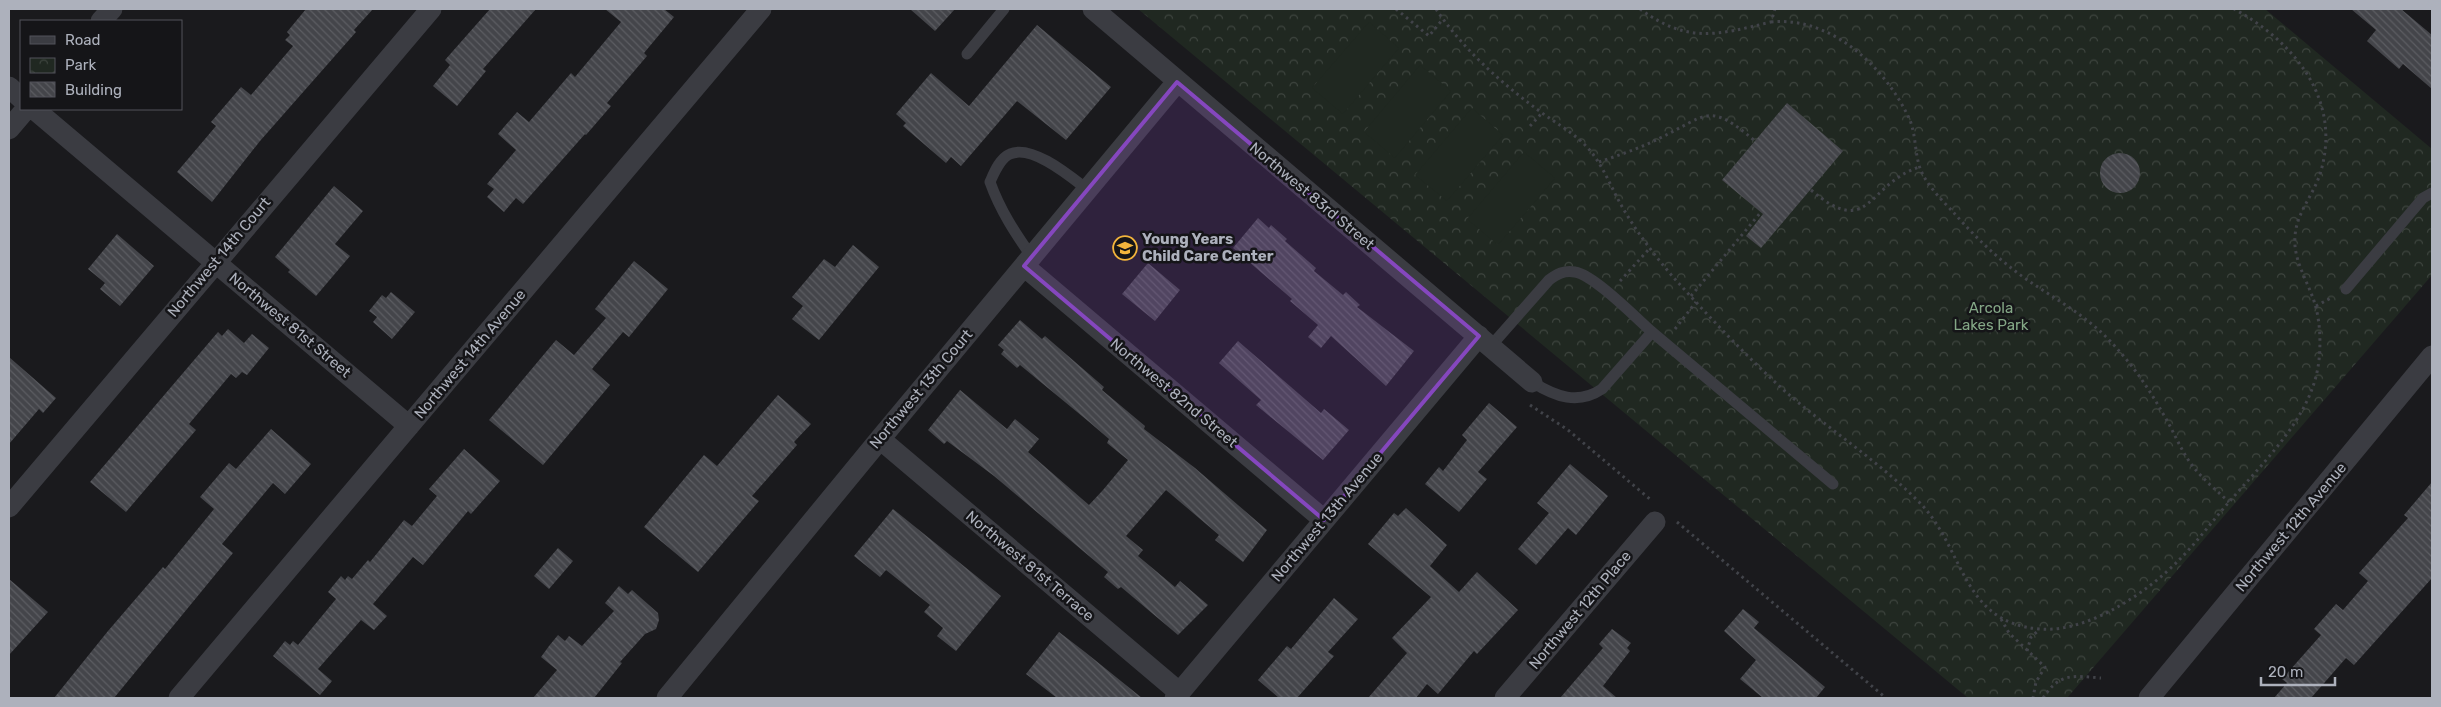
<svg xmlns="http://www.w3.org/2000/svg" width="2441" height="707" font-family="Rubik,sans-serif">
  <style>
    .park { fill: url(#park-crowns) }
    .pitch { fill: #202821 }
    .building { fill: url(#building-back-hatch) }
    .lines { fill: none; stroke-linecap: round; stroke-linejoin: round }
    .path { stroke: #414349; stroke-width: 3; stroke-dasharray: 2.5 4; stroke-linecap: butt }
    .lane { stroke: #3b3c42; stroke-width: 11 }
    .street { stroke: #3b3c42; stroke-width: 21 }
    .marked { fill: #8547be; fill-opacity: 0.2; stroke: #8547be; stroke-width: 4; stroke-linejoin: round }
    .labels { text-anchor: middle; stroke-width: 5; stroke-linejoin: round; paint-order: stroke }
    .street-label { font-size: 15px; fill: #adb1bc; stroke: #151518 }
    .poi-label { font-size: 15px; font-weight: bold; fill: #adb1bc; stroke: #151518; text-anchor: start }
    .park-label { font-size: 15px; fill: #84a786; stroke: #151518 }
  </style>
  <defs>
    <pattern id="park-crowns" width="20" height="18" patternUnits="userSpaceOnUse" patternTransform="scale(1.25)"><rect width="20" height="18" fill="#202821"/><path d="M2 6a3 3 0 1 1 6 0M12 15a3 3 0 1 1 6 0" fill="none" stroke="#3e453f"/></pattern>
    <pattern id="building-back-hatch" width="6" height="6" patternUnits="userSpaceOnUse" patternTransform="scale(1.25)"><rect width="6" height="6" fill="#44454a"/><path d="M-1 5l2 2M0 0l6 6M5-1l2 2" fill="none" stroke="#5c5d62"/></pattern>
  </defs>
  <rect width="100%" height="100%" fill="#1a1a1d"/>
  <path class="park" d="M1138,9H2265L2432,149V275L2067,698H1968Z"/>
  <path class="pitch" d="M1369,22L1399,48L1343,114L1312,88Z
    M1420,65L1451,91L1395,158L1364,132Z
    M1472,108L1503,135L1447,201L1415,175Z
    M1524,152L1555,178L1498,245L1467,219Z"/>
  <path class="building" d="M306,9H373L354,30L356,32L260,141L212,202L177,172L216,126L211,122L241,87L251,95L293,46L285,40L290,35L287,32Z
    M490,9H536L483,69L486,71L457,106L433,86L450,65L445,60Z
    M605,9H664L674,17L644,53L647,56L607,103L611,106L586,135L585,134L523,204L516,198L504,212L487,197L494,189L487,184L516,150L498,134L517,112L529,122L571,73L575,77L621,22Z
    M910,9H955L935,31Z
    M2351,9H2401L2432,35V89L2403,64L2399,69L2367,41L2376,30Z
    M1037,25L1111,87L1066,140L1017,101L961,166L951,157L946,163L903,126L906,123L896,114L931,73L969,106Z
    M1787,103L1843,151L1761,248L1746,236L1763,214L1722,180Z
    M2100 173a20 20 0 1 1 40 0a20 20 0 1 1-40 0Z
    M334,186L363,211L335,244L350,256L316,296L288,272L290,270L275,257Z
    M1258,218L1269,228L1271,225L1287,239L1285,241L1316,268L1314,271L1343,295L1346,292L1360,305L1357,307L1414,351L1386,386L1331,336L1321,348L1308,337L1318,325L1290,301L1292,299L1233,248Z
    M117,234L154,266L120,306L100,289L105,283L88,269Z
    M853,245L879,267L819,340L792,319L803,306L792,297L824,259L835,267Z
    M634,261L668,289L629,337L623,332L592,369L610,385L543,465L489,420L556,340L574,355L606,318L595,309Z
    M1148,263L1180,290L1155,321L1122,294Z
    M391,292L415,312L392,339L373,322L377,317L369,311L382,295L386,298Z
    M1020,320L1042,339L1045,336L1104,387L1102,390L1145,426L1144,429L1195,468L1267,530L1243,562L1215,540L1219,535L1166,490L1126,536L1143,550L1138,556L1175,587L1180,581L1208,605L1178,635L1121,587L1118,589L1104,577L1108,572L994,476L947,441L944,444L928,430L960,390L1007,429L1015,419L1039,439L1028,452L1089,505L1103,490L1128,460L1107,443L1109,439L1088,421L1020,365L1017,368L1001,354L1004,350L998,345Z
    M228,329L244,343L252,334L269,348L247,375L242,372L236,378L231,374L189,424L196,430L126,512L90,482L218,332L222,336Z
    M1238,341L1321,413L1324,409L1349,430L1323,460L1256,405L1261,400L1219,363Z
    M9,357L56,398L43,413L39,409L9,444Z
    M778,395L811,424L794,442L797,445L752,496L759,501L698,572L644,527L704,455L717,466Z
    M1489,403L1517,427L1478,472L1487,479L1459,512L1425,484L1439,467L1443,471L1467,440L1462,435Z
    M271,429L311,464L285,494L273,483L222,544L233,553L114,698H54L108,631L163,567L165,569L214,509L200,497L229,463L236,469Z
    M464,449L500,481L471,514L468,511L423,565L413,557L373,604L387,616L374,630L361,620L318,669L332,681L320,695L273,656L285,641L290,645L293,641L298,645L336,599L328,592L341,576L345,580L348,576L352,579L368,560L370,562L404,520L412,526L437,496L429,489Z
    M1570,464L1608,496L1576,535L1568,528L1536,565L1518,549L1549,513L1537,503Z
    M2432,482V578L2354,665L2346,658L2311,698H2274L2287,683L2282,679L2321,635L2314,629L2336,604L2343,610L2368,581L2359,573L2408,518L2404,515Z
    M1406,508L1447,545L1430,566L1459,592L1477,572L1518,610L1477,654L1474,651L1438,694L1427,684L1416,698H1368L1407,653L1392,638L1431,597L1368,544L1394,513L1398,516Z
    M893,509L1001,596L956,651L937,636L943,628L924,612L930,605L886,570L880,577L854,556Z
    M558,548L573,561L549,589L534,576Z
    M9,579L48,612L9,655Z
    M619,586L628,594L632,590L658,613L659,620L656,629L645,634L620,662L622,663L594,698H533L557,670L541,657L549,646L558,635L565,641L569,636L582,646L614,611L605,603Z
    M1334,598L1358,619L1328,652L1334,656L1297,698H1279L1258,680L1287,646L1291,649Z
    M1743,609L1759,622L1754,628L1825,687L1816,698H1763L1740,679L1756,660L1724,631Z
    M1612,629L1631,643L1627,648L1630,651L1603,686L1617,698H1560L1603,648L1599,644Z
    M1059,632L1085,652L1142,698H1057L1026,674Z"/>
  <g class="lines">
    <path class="path" d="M1396,9L1429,36L1443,19
      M1436,9C1462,48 1500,82 1538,110C1554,122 1571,131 1585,145C1601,161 1609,183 1620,203C1635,230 1654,255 1674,278C1710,318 1748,358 1787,393C1830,430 1878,461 1918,501C1965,547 1960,623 2040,629C2088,633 2148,592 2180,559C2198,541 2213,520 2230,501C2265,460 2313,416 2319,360C2321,341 2320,319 2314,301C2307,280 2293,259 2295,237C2296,213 2313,196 2320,174C2343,101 2295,42 2234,9
      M1640,9C1688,44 1717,35 1771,22L1775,9
      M1771,22C1829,16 1882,64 1907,114C1916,130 1914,147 1919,165C1924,183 1942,200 1954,213C1976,238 1999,260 2026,279C2055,299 2087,316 2111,342C2131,363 2148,387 2162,412C2172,428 2179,446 2189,461C2200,477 2215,489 2229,502
      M1530,126L1542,113
      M1599,162C1619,155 1641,148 1660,138C1708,115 1708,101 1755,141
      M1811,190C1870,240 1866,185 1919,167
      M1620,281L1650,248
      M1691,296L1761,212
      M2316,306L2331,298
      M1675,329L1696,302
      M1530,405L1568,430L1651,500
      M1677,522L1886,698
      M2001,619L2009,633L2045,667L2036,682L2033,698
      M2027,651L2031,637L2039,630
      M2043,698C2060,672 2073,676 2101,678"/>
    <path class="lane" d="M967,54L1004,9
      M1032,257C1015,233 1000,210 990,182C994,173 1000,158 1010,154C1032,144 1071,177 1088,190
      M2346,289L2423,198L2432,193
      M1652,332L1833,484
      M1490,347L1549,280C1557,274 1564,270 1575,272C1594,275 1636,318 1652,332L1602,389C1578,405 1556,397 1532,382"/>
    <path class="street" d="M1093,9L1532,382
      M101,21L112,9
      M9,87L21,98
      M34,109L409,426
      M9,129L26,109
      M1024,266L1324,520
      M880,439L1180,693
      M9,507L431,9
      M179,698L761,9
      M667,698L880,439L1177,82
      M1175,698L1479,336
      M1505,698L1655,522
      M2149,698L2432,356"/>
  </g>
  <path class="marked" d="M1177,82L1479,336L1324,520L1024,266Z"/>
  <defs>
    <g id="school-ring" transform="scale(1.25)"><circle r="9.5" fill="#151518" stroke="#f3b53c" stroke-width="1.5"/><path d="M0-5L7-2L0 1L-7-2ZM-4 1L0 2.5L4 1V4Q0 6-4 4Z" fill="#f3b53c"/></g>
  </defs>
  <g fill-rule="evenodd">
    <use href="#school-ring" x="1125" y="248"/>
  </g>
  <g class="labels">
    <g class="street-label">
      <text transform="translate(1312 196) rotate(40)" y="5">Northwest 83rd Street</text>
      <text transform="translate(219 257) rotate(-50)" y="5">Northwest 14th Court</text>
      <text transform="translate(290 325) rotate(40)" y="5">Northwest 81st Street</text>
      <text transform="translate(470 354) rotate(-50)" y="5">Northwest 14th Avenue</text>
      <text transform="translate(921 389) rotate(-50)" y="5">Northwest 13th Court</text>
      <text transform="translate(1174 393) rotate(40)" y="5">Northwest 82nd Street</text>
      <text transform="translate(1327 517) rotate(-50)" y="5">Northwest 13th Avenue</text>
      <text transform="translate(2291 527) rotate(-50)" y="5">Northwest 12th Avenue</text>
      <text transform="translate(1030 566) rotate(40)" y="5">Northwest 81st Terrace</text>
      <text transform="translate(1580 610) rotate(-50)" y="5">Northwest 12th Place</text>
    </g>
    <g class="poi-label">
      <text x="1142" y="244">Young Years<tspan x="1142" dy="17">Child Care Center</tspan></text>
    </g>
    <g class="park-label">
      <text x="1991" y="313">Arcola<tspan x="1991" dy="17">Lakes Park</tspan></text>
    </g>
  </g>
  <rect width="2441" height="707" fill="none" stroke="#adb1bc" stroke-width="20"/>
  <rect x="20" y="20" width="162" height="90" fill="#151518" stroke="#52535a"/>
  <rect x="30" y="36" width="25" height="8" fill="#3b3c42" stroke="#52535a"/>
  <text x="65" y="45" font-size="15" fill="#adb1bc">Road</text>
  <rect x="30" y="58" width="25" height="15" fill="url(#park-crowns)" stroke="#52535a"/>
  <text x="65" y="70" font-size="15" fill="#adb1bc">Park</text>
  <rect x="30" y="82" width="25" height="15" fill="url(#building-back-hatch)" stroke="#52535a"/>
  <text x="65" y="95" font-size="15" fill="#adb1bc">Building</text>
  <path d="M2261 677v8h74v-8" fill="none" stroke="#adb1bc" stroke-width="2.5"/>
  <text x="2268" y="677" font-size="15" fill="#adb1bc" stroke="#151518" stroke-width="4" paint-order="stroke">20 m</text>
</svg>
